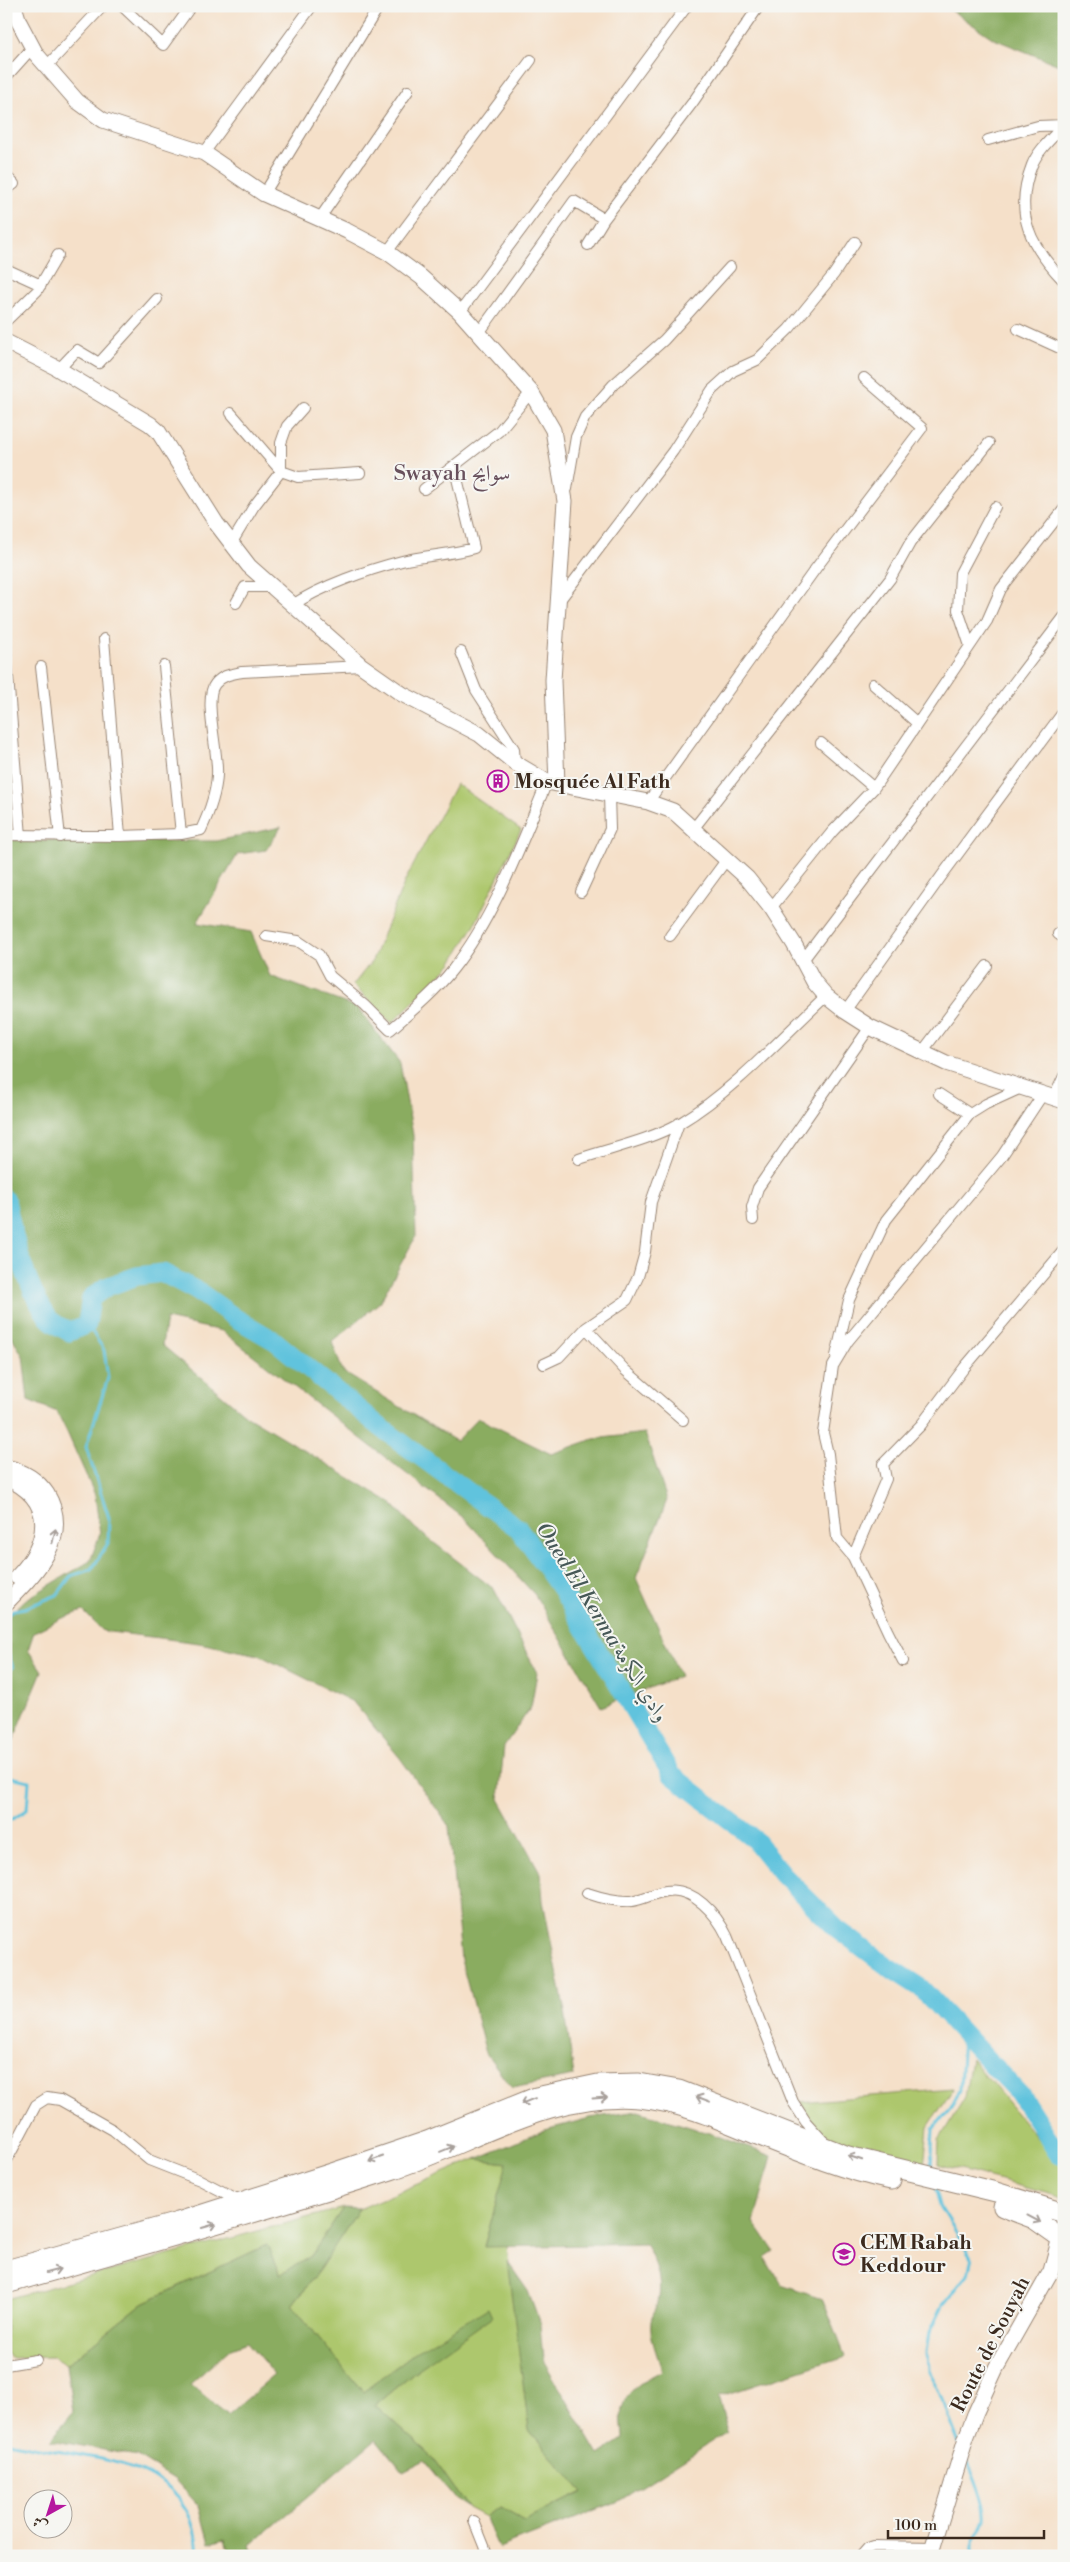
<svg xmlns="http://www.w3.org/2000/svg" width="1070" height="2562" font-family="'Libre Bodoni',Amiri,serif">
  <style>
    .green { fill: #adc76d; stroke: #747846 }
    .forest { fill: #8aac60; stroke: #626b3f; fill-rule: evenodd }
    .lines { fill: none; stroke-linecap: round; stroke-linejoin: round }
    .stream { stroke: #60c3dd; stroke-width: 3 }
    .river { stroke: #60c3dd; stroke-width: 19 }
    .street-casing { stroke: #988574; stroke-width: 12 }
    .secondary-casing { stroke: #988574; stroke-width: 17 }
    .highway-casing { stroke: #988574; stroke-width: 21 }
    .street { stroke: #fff; stroke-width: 10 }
    .secondary { stroke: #fff; stroke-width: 15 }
    .highway { stroke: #fff; stroke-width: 19 }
    .oneway { stroke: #a79f9a }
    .labels { text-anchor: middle; stroke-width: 4; stroke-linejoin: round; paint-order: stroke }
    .poi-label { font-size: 20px; font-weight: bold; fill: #3b2a1e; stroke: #f6f6f2; text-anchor: start }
    .street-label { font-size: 20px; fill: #3b2a1e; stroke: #f6f6f2 }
    .water-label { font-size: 21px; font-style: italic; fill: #465857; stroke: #f6f6f2 }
    .quarter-label { font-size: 22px; fill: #68505c; stroke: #f6f6f2 }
  </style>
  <rect width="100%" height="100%" fill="#f6f6f2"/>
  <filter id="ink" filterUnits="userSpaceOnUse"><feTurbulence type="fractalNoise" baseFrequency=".02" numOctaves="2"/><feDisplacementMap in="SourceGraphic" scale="10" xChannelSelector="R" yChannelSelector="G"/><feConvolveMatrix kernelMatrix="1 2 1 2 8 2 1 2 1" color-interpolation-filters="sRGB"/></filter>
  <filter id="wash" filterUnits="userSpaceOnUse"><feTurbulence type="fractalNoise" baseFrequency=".0096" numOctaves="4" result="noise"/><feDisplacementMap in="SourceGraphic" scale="20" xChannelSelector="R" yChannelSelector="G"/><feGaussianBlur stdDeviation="1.12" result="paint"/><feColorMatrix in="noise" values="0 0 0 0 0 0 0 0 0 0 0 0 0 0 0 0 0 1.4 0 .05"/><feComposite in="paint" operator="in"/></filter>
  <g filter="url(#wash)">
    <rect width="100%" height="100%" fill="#f5e0c9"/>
    <path class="green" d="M456,784L521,830L474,926L451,964L392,1023L353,985L372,961L405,881Z
      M971,2058L1057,2162L1064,2165V2198L938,2164L939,2140L965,2097Z
      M953,2089L928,2127L924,2167L831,2141L813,2123L800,2102Z
      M476,2159L508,2163L484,2246H507L529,2430L583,2492L524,2521L501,2508L485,2517L468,2508L433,2458L375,2405L413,2373L417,2351L363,2392L292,2305L319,2270L359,2209Z
      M343,2208L311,2256L280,2275L267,2245L143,2303L66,2365L53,2357L13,2358L6,2354V2299Z"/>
    <path class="forest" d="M945,6H1064V67L994,39Z
      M281,827L266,850L238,854L197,923L251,932L270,976L358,1008L400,1063L413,1135L416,1236L380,1302L332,1342L343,1372L456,1441L478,1418L551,1454L594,1439L645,1433L667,1500L636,1578L680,1676L601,1707L535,1595L465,1519L222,1331L166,1319L162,1345L247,1416L390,1502L416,1529L494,1589L537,1673L531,1707L504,1746L499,1799L541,1874L543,1901L565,2012L574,2076L512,2088L486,2053L461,1960L449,1826L400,1758L353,1702L259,1655L199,1643L103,1631L83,1611L60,1619L34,1632L28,1650L42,1671L6,1758V1687L10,1645L6,1638V1618L25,1600L90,1561L100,1534L95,1495L66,1430L57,1412L28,1400L23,1356L11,1335L6,1337V840L216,841Z
      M638,2111L709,2133L772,2156L754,2222L774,2251L765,2257L781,2285L823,2299L845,2356L718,2397L728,2431L619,2501L499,2548L485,2517L501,2508L524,2521L583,2492L529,2430L507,2261L528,2291L540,2324L543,2360L599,2455L623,2439C623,2430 620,2417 622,2408C626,2390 647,2378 662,2371C658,2356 649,2337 651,2321C652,2315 657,2310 658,2303C663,2281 656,2262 645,2244L484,2247L507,2163L476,2159L545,2130L590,2118Z
      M343,2208L359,2209L319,2270L292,2305L363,2392L417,2351L488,2308L492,2317L413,2373L375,2405L433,2458L468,2508L457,2501L425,2461L403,2472L376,2439L251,2545L255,2556H230L225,2539L209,2543L199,2506L174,2479L137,2456L50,2440L73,2412L66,2365L143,2303L267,2245L280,2275L311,2256ZM247,2342L275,2375L228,2415L190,2384L231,2348Z"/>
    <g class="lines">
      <path class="stream" d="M6,1616L13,1610L25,1608L57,1595L71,1576L92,1569L108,1543L109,1518L86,1447L108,1378L104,1350L87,1324
        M6,1650L13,1667L6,1673
        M6,1776L29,1781L27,1810L6,1823
        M931,2170L933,2129L951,2108L960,2090L963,2033
        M934,2183L940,2206L972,2258L968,2274L943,2305L930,2332L927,2352L928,2371L937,2387L959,2443
        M6,2441C80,2462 194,2449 198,2556
        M966,2458C972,2470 987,2506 985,2519C982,2532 970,2541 973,2556"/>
      <path class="river" d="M6,1200C14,1239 24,1282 47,1316C51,1323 62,1327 69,1332L87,1324L91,1298L106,1287L137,1276L163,1273L199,1292L237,1319L275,1341L379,1426L519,1529L561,1589L672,1775L754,1839L782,1874L836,1928L887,1966L921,1988L1023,2098L1057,2152L1064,2157"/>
    </g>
  </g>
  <g filter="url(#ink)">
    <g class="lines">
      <g class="street-casing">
        <path id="street" d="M122,6L163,45L191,6
          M46,67L103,6
          M6,77L33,47
          M1064,125C1053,137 1038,150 1032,165C1013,213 1030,246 1064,281
          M988,140L1038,126L1064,125
          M204,153L312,6
          M6,176L14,184L6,190
          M264,194L379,6
          M320,218L408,91
          M588,245L604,219L693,102L759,6
          M387,252L531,60
          M6,269L41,285
          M460,312L687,6
          M6,321L37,291L58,255
          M1018,329L1064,350
          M479,333L574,201L604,219
          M59,369L77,350L99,363L157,299
          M231,413L281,471L298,477L360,473
          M424,489L499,431L531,392
          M567,489L576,437L585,417L613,385L664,340L730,267
          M231,544L254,506L281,471V443L287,426L303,408
          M559,601L673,451L712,390L733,371L757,360L789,329L834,274L855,242
          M236,603L245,587H270
          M291,606C321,586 367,570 402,561C426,555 450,555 474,548L454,466
          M104,639L120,836
          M970,646L958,610L960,573L995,507
          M6,652L21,836
          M461,652L476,690L514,749L515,763
          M164,666L181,834
          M41,667L60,837
          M873,684L917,723
          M821,743L874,788
          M648,802L816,568L922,428L864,378
          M694,828L890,579L910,543L989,443
          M6,835L120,836L181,834L201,830C209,813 216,794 217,775C219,754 203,698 215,684C222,675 232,674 242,672L362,666
          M581,892L610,829L609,795
          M771,908L832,832L874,788L987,621L1001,589L1064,509
          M1058,934L1064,938
          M266,936L298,941L319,955L330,976L365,1005L390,1030C412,1011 435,992 453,969C495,916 521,844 547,782
          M670,936L727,859
          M803,960L1064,617
          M845,1011L943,874L1064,711
          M922,1052L987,966
          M939,1094L970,1114
          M1054,1097L1064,1076
          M579,1159C612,1148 650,1140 680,1123C732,1092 781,1038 826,996
          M753,1220L752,1207L758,1188L870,1027
          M586,1328L625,1370L683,1420
          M836,1356L849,1300L886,1220L970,1114L986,1104L1021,1088
          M544,1364L559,1357L586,1328L627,1300L638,1277L645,1252L651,1202L679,1123
          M853,1557L886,1479L883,1464L921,1425L964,1368L1064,1250
          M903,1661L888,1632L853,1557L837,1538L828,1454L823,1433L833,1366L848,1341L1002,1156L1043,1094
          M587,1893C602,1898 616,1902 632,1901C644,1899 654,1893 666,1891C693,1886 717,1915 727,1936L793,2102L806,2122L825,2143
          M6,2162L36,2105L47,2098L60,2100L113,2130L149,2160L200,2180L241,2201
          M6,2365L36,2360
          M474,2521L488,2556
          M861,2556L868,2548L874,2546L932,2547"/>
      </g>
      <g class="secondary-casing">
        <path id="secondary" d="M14,6L19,22L36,54L77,101L103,120L204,153L264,194L347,231L387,252L421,277L460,312L531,392L553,430L565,501L553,680L557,784
          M6,342L55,367L150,424L158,431L216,523L249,566L362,666L402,694L479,734L515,763L547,782L648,802L673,811L747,878L771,908L794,944L814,982L826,996L845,1011L870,1027L946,1063L1064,1101
          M6,1467C23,1471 37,1479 47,1494C73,1538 34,1574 6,1603
          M6,1478C56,1500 50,1542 17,1577
          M930,2556L966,2438L975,2414L996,2368L1051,2271L1059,2241"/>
      </g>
      <g class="highway-casing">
        <path id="highway" d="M1003,2207L1034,2219L1058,2236
          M6,2270L178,2222L335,2172L427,2141L536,2097L598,2084L639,2083L679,2090L848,2156L996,2192L1064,2213
          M6,2284C135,2248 264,2211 391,2170C473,2143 550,2090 639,2098C680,2102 717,2118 755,2134C800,2152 844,2170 891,2180"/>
      </g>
      <use href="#street" class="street"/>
      <use href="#secondary" class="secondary"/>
      <use href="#highway" class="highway"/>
    </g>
    <defs><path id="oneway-shaft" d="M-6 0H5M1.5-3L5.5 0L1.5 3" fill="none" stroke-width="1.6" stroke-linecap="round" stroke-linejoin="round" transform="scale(1.25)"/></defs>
    <g class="oneway">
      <use href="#oneway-shaft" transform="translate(54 1536) rotate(-77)"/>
      <use href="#oneway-shaft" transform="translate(600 2098) rotate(-4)"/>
      <use href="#oneway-shaft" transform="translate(703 2099) rotate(-159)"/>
      <use href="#oneway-shaft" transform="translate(528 2101) rotate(158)"/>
      <use href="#oneway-shaft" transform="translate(447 2149) rotate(-22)"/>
      <use href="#oneway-shaft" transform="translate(855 2158) rotate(-162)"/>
      <use href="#oneway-shaft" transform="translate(376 2159) rotate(161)"/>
      <use href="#oneway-shaft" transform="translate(1034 2219) rotate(28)"/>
      <use href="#oneway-shaft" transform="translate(209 2226) rotate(-16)"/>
      <use href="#oneway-shaft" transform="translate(53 2271) rotate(-15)"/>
    </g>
  </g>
  <defs>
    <g id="building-ring" transform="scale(1.125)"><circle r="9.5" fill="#f6f6f2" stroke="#b5179e" stroke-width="1.5"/><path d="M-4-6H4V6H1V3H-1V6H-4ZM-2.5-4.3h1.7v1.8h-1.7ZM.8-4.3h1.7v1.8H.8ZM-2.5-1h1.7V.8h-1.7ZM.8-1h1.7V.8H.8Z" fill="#b5179e"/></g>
    <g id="school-ring" transform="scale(1.125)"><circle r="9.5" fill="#f6f6f2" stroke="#b5179e" stroke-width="1.5"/><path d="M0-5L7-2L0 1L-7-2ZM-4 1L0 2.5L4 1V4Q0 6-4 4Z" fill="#b5179e"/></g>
  </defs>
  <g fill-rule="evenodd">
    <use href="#building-ring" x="498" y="781"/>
    <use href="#school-ring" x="844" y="2254"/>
  </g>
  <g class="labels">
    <g class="poi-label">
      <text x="514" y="788">Mosquée Al Fath</text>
      <text x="860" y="2249">CEM Rabah<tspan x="860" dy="23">Keddour</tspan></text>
    </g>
    <g class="street-label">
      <text transform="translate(990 2344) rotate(-63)" y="7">Route de Souyah</text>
    </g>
    <g class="water-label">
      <text transform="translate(603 1622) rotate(58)" y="7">Oued El Kerma وادي الكرمة</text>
    </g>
    <g class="quarter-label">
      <text x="452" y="480">Swayah سوايح</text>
    </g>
  </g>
  <rect width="1070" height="2562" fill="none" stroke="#f6f6f2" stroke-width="25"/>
  <g transform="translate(48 2514) rotate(219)"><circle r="24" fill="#f6f6f2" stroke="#aba49d"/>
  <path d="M0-4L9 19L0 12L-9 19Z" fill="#b5179e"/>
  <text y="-8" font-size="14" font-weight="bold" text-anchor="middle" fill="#3b2a1e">ش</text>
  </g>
  <path d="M888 2530v8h156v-8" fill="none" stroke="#3b2a1e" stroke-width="2.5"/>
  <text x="895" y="2530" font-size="15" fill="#3b2a1e" stroke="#f6f6f2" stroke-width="4" paint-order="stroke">100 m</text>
</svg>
